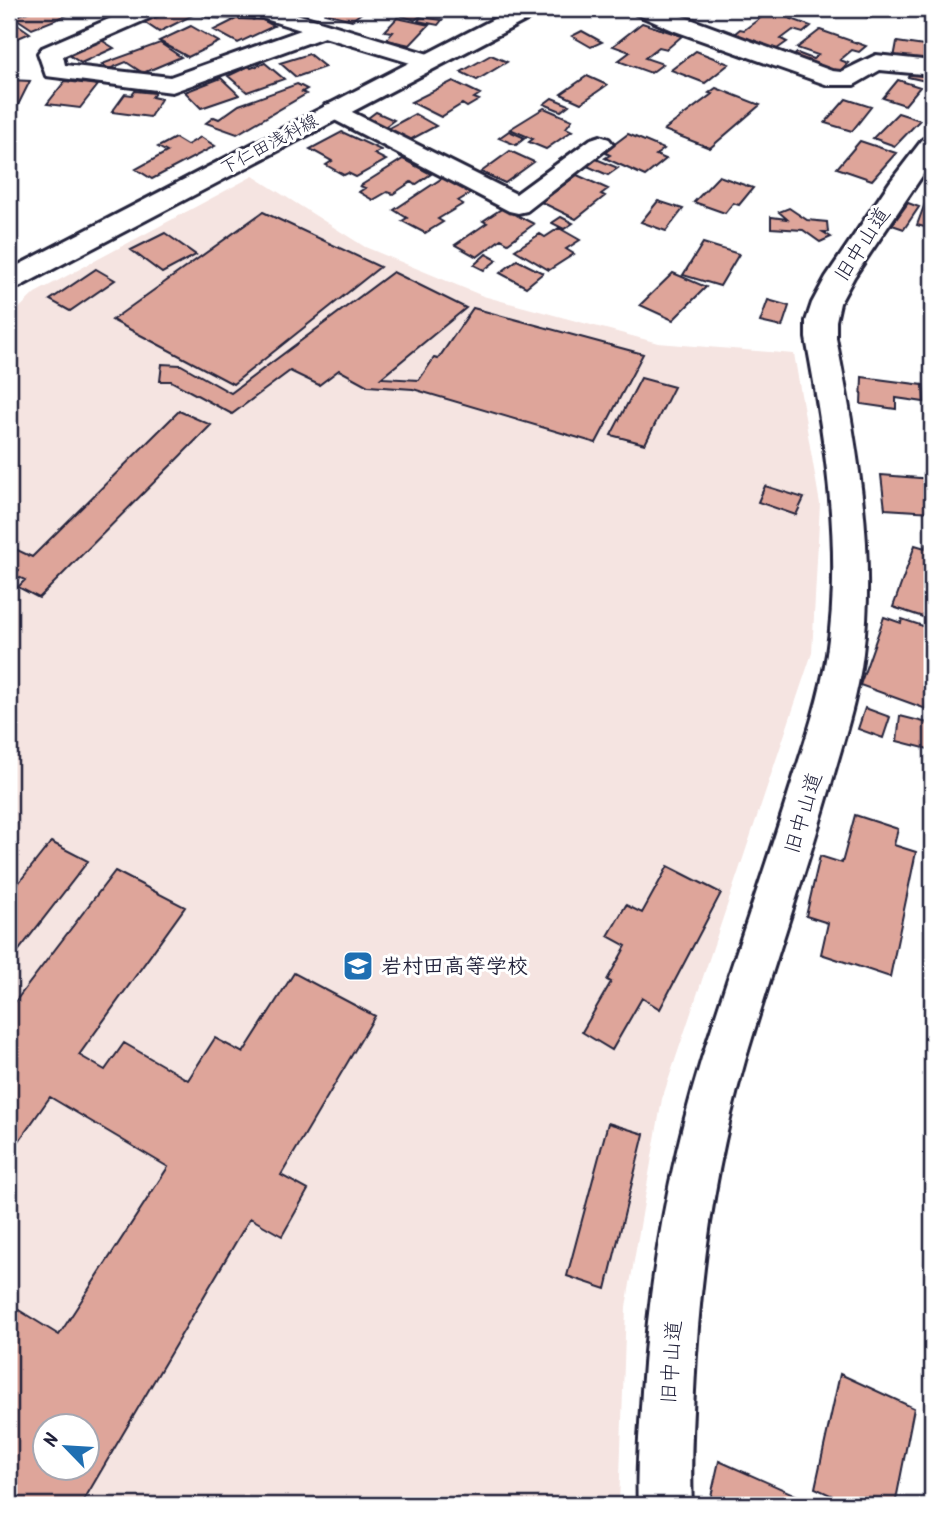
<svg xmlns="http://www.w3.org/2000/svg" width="941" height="1514" font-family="Kalam,'Klee One',sans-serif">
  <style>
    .built { fill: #f5e4e1; fill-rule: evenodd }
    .building { fill: #dea59a; stroke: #22223b; stroke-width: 2; fill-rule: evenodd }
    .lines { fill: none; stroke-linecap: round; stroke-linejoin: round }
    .minor-casing { stroke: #22223b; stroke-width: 6 }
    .major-casing { stroke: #22223b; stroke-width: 6 }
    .minor { fill: #fff; fill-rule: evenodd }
    .major { fill: #fff; fill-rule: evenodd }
    .labels { text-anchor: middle; stroke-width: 6; stroke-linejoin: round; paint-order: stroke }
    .far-street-label { font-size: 18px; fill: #22223b; stroke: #fff }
    .street-label { font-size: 21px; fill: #22223b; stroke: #fff }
    .poi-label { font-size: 21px; font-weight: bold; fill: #22223b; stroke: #fff; text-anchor: start }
  </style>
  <rect width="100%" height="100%" fill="#fff"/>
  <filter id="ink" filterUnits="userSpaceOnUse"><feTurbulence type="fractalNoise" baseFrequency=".0143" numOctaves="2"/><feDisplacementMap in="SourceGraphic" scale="14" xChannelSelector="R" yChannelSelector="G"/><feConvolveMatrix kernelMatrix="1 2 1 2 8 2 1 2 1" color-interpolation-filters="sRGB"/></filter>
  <g filter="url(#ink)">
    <path class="built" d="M253,176L365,247L483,296L658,343L794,354L820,504L812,653L662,1099L626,1307L619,1505H9V318L35,293ZM46,1426H88V1468H46Z"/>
    <path class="building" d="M36,9H63L70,14L32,29L14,17Z
      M166,9H183L193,15L159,32L144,22L147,21L144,18Z
      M330,9H367L352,20L325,13Z
      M384,9H429L415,20L383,10Z
      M851,9H882L870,18L849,10Z
      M770,11L811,26L803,33L793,30L781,39L787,42L777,49L771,47L767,50L736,38L738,36L734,34L740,29L744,30Z
      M244,15L253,20L259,18L274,26L238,43L214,30Z
      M421,17L442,20L438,25L418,21Z
      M397,18L429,25L410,45L386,40L393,32L385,31Z
      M10,19L30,33L9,42Z
      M642,23L682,36L667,49L659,47L645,58L663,64L651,73L618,61L630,52L613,46Z
      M191,26L219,42L188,57L159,41Z
      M820,30L866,46L859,52L852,50L840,60L848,63L840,71L827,72L791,58L797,53L813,59L818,55L797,48Z
      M582,31L602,42L591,47L572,36Z
      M98,38L114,48L81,63L66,53Z
      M897,42L931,47L929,63L894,58Z
      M160,43L181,57L143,73L126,62L109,69L102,64Z
      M696,51L729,64L705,83L671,70Z
      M309,54L325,67L296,77L280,63Z
      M491,55L507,62L477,80L461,72Z
      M265,63L284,79L247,92L228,76L249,66L251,68Z
      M911,72L932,76L930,82L908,77Z
      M587,76L607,85L581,103L561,94Z
      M221,78L239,95L201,108L185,92Z
      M9,80L30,81L18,105H9Z
      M898,80L920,87L905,105L883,98Z
      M65,81L98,85L80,108L47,104Z
      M453,81L480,94L474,98L479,100L467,107L462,104L441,117L411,102Z
      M297,84L307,89L302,92L306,94L237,134L206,123L214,117L219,119L239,105Z
      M716,88L760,105L710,148L664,130L712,94L709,93Z
      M135,91L155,93L152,97L161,99L150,117L112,112L125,94L132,95Z
      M552,98L569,105L561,111L544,104Z
      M846,99L871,107L852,131L825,123Z
      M544,108L572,120L566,128L572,131L546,149L529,142L533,139L510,129Z
      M376,112L394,120L382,129L364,121Z
      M898,113L920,120L895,146L873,138Z
      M415,114L436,126L408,141L387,129Z
      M509,131L525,138L516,145L499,138Z
      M342,132L381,150L374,154L386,160L356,177L348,173L344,175L326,165L332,161L310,149Z
      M628,134L664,149L656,155L666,159L645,176L605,158L610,155L604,152Z
      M201,137L215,146L152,179L136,169L167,152L158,147L175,138L187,145Z
      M860,141L896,153L872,180L837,168Z
      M510,151L534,162L505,183L481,172Z
      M403,159L431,174L415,185L411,182L393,194L387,192L373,200L359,192L365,188L360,186Z
      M596,159L618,168L608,175L587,166Z
      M447,175L476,190L458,201L463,204L438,219L443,222L425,233L402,221L407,218L394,210Z
      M577,175L608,189L601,194L605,196L576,219L541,202Z
      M719,176L753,188L739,205L733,203L725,213L694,202Z
      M930,190L932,191V229L917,225Z
      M658,201L683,209L666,231L641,222Z
      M908,203L919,207L904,229L892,225Z
      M503,208L534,224L508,243L501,239L477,257L455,245L487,223L483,221Z
      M789,208L807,220L827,222L828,232H823L831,237L820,242L803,230L771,228V217L787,219L779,212Z
      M263,212L380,267L233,384L112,320Z
      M561,217L573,223L564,229L552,223Z
      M559,228L580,240L566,249L574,254L549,270L515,250L540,234L545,237Z
      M165,233L196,255L162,273L131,250Z
      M703,243L739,254L720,286L683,275Z
      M486,254L497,260L484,270L474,265Z
      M517,260L543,273L526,287L500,273Z
      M96,269L115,280L70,311L50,300Z
      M393,272L466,308L381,378L419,380L434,358L438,359L473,308L643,354L596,443L413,389L368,386L339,370L319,385L290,371L232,414L171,381H160L162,364L181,365L231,393Z
      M673,273L706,287L673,320L640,305Z
      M768,300L789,306L782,327L760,322Z
      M862,377L923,385L924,402L896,398V409L861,404Z
      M641,378L674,387L645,444L611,435Z
      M179,411L211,425L39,598L18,587L25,580L14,575L19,570L9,565V546L32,557Z
      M881,475L932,479V512L885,509Z
      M765,486L804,498L796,515L758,502Z
      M926,544L932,546V620L893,607L915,545L925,548Z
      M884,617L901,623L902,619L932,629V711L860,685Z
      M865,708L890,717L883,738L858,729Z
      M900,716L932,724V750L897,741Z
      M855,815L898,829L894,845L916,852L890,977L821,954L828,923L806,916L820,856L842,863Z
      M51,842L88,861L9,963V895Z
      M668,866L721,893L660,1009L642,998L612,1050L582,1032L611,982L607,980L626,946L608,936L626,905L642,913Z
      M115,871L185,907L79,1055L105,1070L124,1043L188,1080L215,1038L243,1053L294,973L375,1016L281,1175L308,1190L282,1236L250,1218L81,1505H9V1304L59,1335L168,1167L50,1097L9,1155V1006L11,1007ZM46,1426H88V1468H46Z
      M608,1123L644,1134L606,1289L567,1276Z
      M840,1374L914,1408L895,1505H852L815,1488Z
      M719,1461L807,1500L806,1505H709Z"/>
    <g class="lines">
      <g class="minor-casing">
        <path id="minor" d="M132,9H162L159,14L63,56L65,65L170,77L301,30L262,18L212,16L204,14L201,9H280L435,56L439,61L435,66L427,68L324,37L172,92L46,76L38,53L42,48Z
          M633,9H663L832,71L841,72L876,55L932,61V75L880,70L854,85H828L675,31L636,14Z
          M334,103L516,194L591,139L600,136L609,139L613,144L527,211L518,213L509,211L325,115L322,110L325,105Z"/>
      </g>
      <g class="major-casing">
        <path id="major" d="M513,9H541L538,14L19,287L9,290V270Z
          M932,136V161L854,277L840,303L836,321V338C856,441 876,548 863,653C858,697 844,738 832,781C805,875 773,967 745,1061C714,1169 699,1279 694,1391C692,1429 690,1467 692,1505H638C636,1467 640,1429 642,1391C650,1267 672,1146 712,1027C739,943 768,860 794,776C807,736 820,696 827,654C843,549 825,441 806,338V321L812,303L826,277L890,182L923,139Z"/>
      </g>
      <use href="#minor" class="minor"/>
      <use href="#major" class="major"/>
    </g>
  </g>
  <defs>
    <g id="school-square" transform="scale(1.575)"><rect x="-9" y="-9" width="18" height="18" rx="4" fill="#1f6fb2" stroke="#fff"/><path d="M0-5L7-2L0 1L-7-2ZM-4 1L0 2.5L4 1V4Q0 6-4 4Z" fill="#fff"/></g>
  </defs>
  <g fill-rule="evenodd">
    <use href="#school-square" x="358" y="966"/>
  </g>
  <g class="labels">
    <g class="far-street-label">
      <text transform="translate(269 144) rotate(-28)" y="6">下仁田浅科線</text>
    </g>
    <g class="street-label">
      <text transform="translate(862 244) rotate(-57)" y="7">旧中山道</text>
      <text transform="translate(803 813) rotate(-73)" y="7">旧中山道</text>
      <text transform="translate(671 1362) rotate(-86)" y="7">旧中山道</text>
    </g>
    <g class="poi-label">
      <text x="381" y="973">岩村田高等学校</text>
    </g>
  </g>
  <rect width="941" height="1514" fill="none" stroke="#fff" stroke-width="35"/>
  <rect x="18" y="18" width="906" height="1479" fill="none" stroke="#22223b" stroke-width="2.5" filter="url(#ink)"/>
  <g transform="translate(66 1447) rotate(295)"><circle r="33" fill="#ffffff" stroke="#a7a7b1" stroke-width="2"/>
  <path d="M0-5L12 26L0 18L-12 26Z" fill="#1f6fb2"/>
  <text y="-10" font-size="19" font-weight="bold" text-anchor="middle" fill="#22223b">N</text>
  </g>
</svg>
